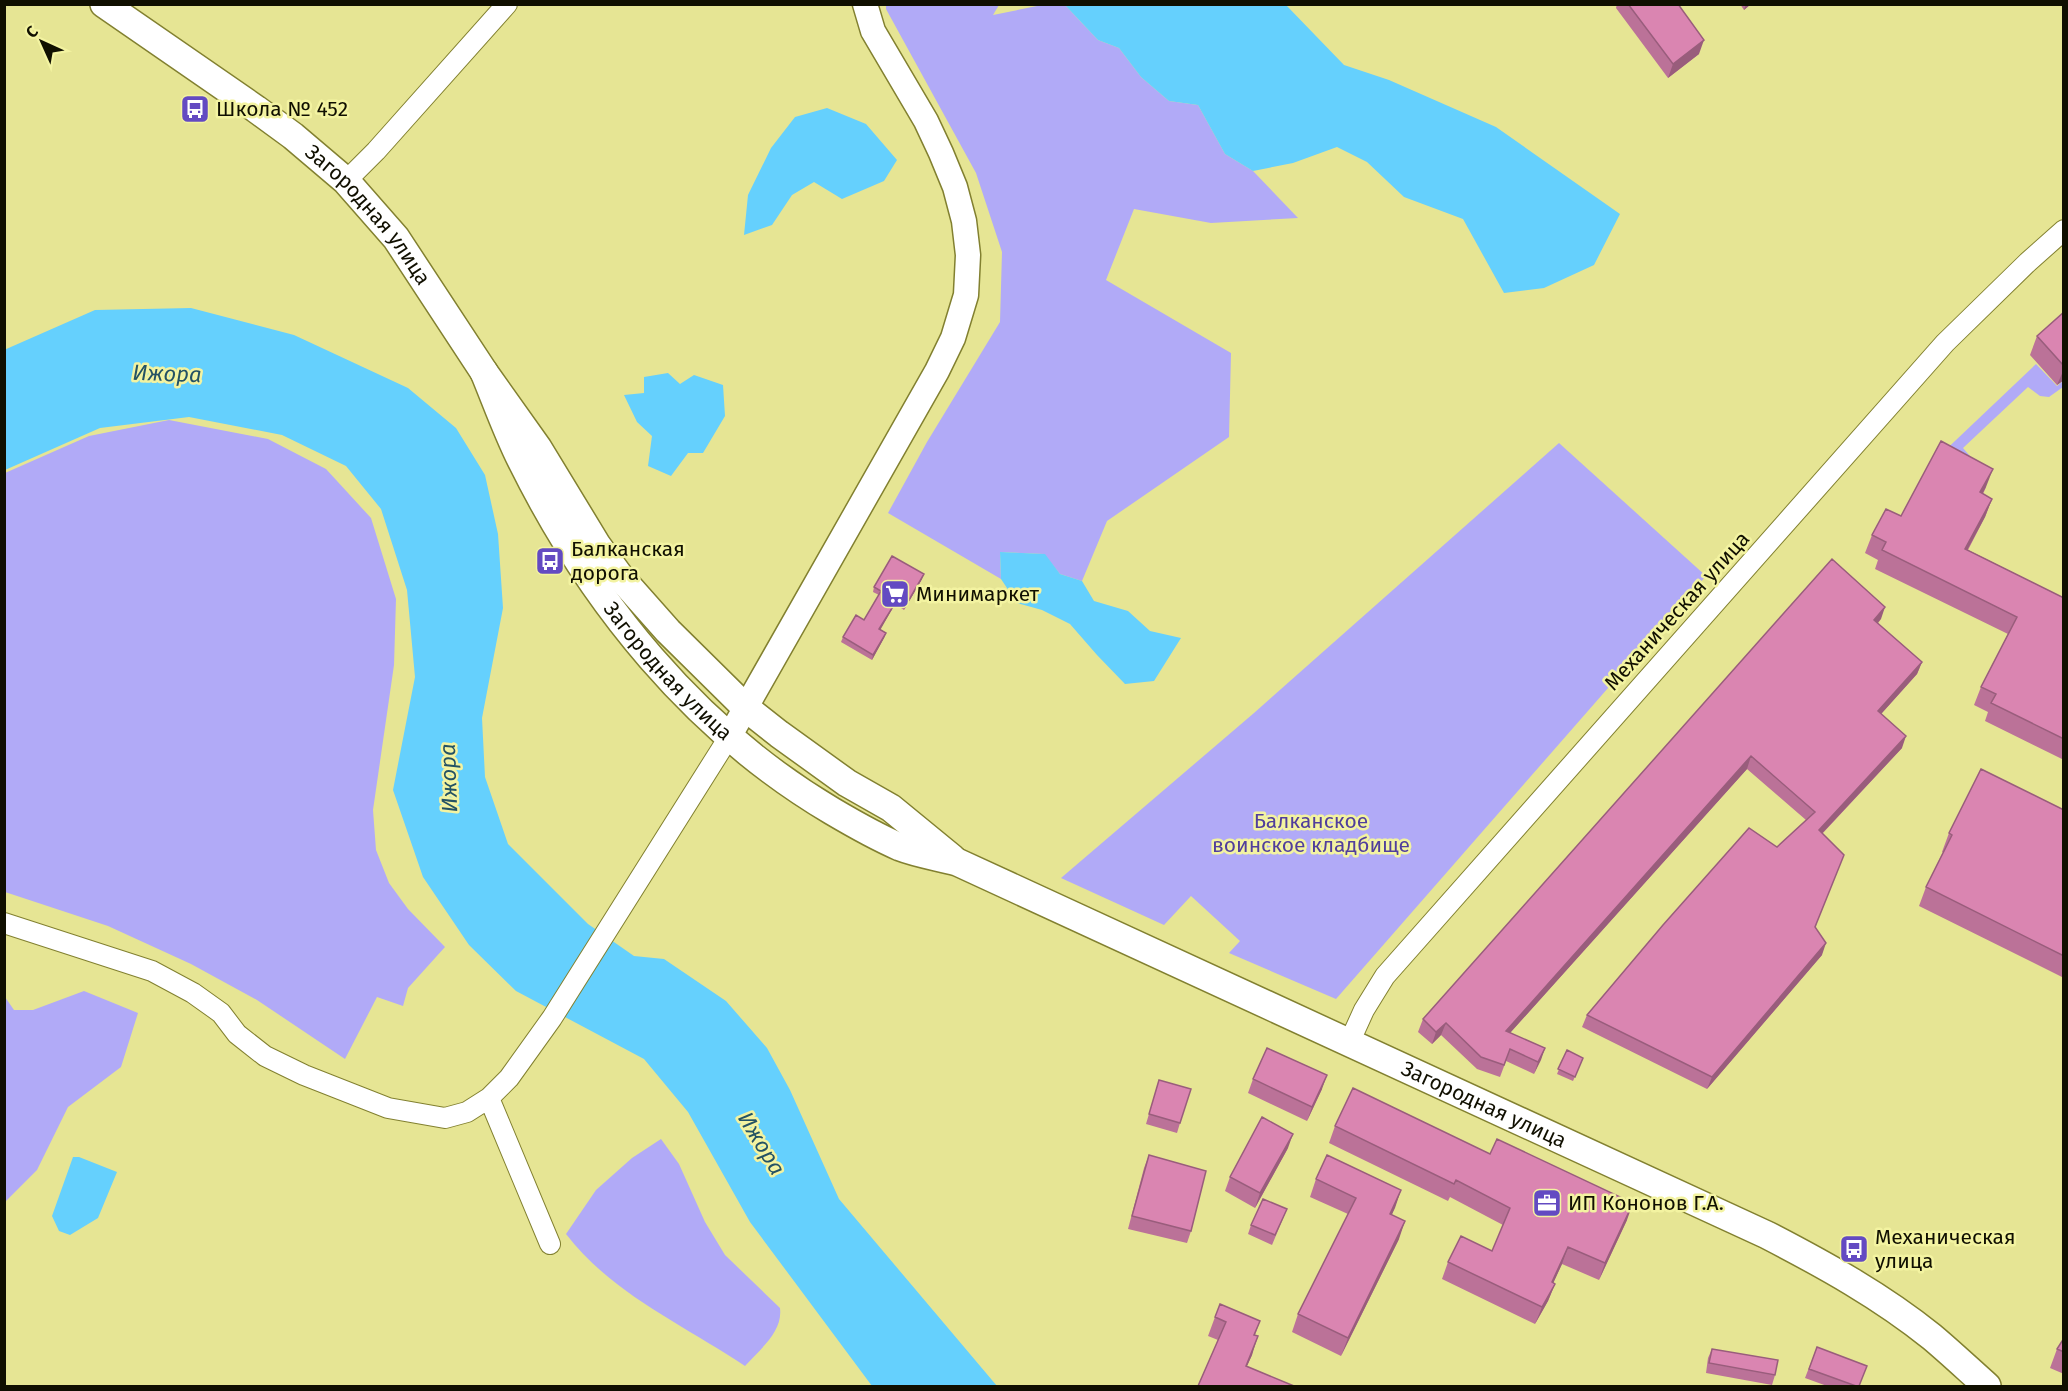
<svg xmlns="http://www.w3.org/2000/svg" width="2068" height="1391" font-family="'Fira Sans',sans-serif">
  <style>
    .green { fill: #b1aaf7 }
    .water { fill: #65d0fd }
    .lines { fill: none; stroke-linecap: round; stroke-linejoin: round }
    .minor-casing { stroke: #828030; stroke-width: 22 }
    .tertiary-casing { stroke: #828030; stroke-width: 27 }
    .secondary-casing { stroke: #828030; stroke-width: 30 }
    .minor { stroke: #fff; stroke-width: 20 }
    .tertiary { stroke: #fff; stroke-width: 24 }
    .secondary { stroke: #fff; stroke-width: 27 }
    .wall { fill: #bb7298 }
    .shaded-wall { fill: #995d7c }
    .building { fill: #da85b1; stroke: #995d7c; stroke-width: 1.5 }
    .labels { text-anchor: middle; stroke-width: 5; stroke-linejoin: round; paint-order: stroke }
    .poi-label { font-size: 21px; fill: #100f00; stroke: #f3f3a1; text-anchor: start }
    .street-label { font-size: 21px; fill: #100f00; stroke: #f3f3a1 }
    .park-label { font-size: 21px; fill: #503e9c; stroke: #f3f3a1 }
    .water-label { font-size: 22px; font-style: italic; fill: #245264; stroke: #f3f3a1 }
  </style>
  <rect width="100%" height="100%" fill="#e6e594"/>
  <path class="green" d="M886,4L999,5L993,15L1037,6L1065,5L1098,40L1119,48L1141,77L1169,101L1198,105L1225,154L1253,171L1298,218L1211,223L1134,209L1106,280L1231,353L1229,437L1107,521L1082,581L1060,574L1044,554L1000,552L1001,579L888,513L927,442L1000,322L1002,252L976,173L886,9Z
    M2036,364L2057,386L2063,381V387L2049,397L2040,396L2028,387L1963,448L1988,477L1936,459Z
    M169,420L268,439L326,469L371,518L396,599L394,665L373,810L376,850L389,883L408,909L445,947L408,988L403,1006L377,997L345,1059L257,1000L191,964L108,926L5,892V473L89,436Z
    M1559,443L1706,576L1336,999L1229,953L1240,941L1191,896L1164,925L1061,878L1254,713Z
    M84,991L138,1013L121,1067L68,1107L37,1170L5,1202V997L14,1010H33Z
    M661,1139L679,1164L705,1222L725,1255L780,1308C783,1332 760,1349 745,1366C684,1325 612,1294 566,1234L596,1190L632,1158Z"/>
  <path class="water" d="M1065,5H1286L1344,65L1389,80L1496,127L1620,214L1594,265L1544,288L1504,293L1463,219L1404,197L1367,162L1337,147L1293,163L1253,171L1225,154L1198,105L1169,101L1141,77L1119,48L1098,40Z
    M827,108L866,124L897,160L884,181L842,199L814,182L792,195L772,225L744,235L748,195L771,148L795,117Z
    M191,308L294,335L408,388L456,428L485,475L498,534L503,608L482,718L485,777L508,844L588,924L634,956L664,959L726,1001L767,1048L790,1090L839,1199L997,1386H872L750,1222L688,1112L644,1059L516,991L469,945L423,877L393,790L415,677L407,590L381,509L346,466L282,435L189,417L100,428L5,470L4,350L95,310Z
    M668,373L680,384L694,375L723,385L725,416L703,453H688L671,476L648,466L652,436L637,422L624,395L644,393V377Z
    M1000,552L1045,554L1060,574L1082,581L1094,601L1128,611L1150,631L1181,638L1154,681L1125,684L1097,655L1070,624L1042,610L1017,603L1001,579Z
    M73,1157H79L117,1172L98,1218L70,1235L59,1231L52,1216Z"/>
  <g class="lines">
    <g class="minor-casing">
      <path id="minor" d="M346,181L376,151L507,4
        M4,923L152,971L193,993L221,1013L237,1034L265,1056L304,1075L388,1108L445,1118L467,1112L489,1098L509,1078L552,1018L729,737
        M1349,1043L1364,1010L1385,976L1945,343L2028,262L2064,230
        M489,1098L550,1244"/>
    </g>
    <g class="tertiary-casing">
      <path id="tertiary" d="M729,737L937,371L953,338L966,295L968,255L964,221L955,187L941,153L926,121L873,31L865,4"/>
    </g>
    <g class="secondary-casing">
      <g id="secondary">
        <path id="s1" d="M104,4L256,109L293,136L346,181L396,238L484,372L538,448L597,545L621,578L668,631L746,708L779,734L847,783L891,808L952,858"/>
        <path id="s2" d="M484,372C496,401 507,432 521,460C591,602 695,730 832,811C854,824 877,837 900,847C918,854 939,857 957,862L1767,1235C1825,1265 1881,1296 1932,1337C1951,1353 1969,1370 1987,1386"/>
      </g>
    </g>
    <use href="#minor" class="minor"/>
    <use href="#tertiary" class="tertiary"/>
    <use href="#secondary" class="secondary"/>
  </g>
  <path class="wall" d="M1617,4H1678L1699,54L1668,78L1616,8Z
    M1740,4H1751L1744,10Z
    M2064,312V380L2057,385L2030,355L2037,336Z
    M1986,487L1983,494L1992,499L1985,517L1968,550L2064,598V760L1985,721L1988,712L1974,705L1981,687L2008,634L1875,569L1878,560L1865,553L1872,535L1901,516Z
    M922,579L904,610L895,604L880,629L886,633L884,638L872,660L841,642L843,637L864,620L879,595L873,592L874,587Z
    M1881,619L1878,623L1922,662L1917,674L1881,714L1902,748L1822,834L1816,927L1822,955L1707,1089L1582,1027L1587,1015L1777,847L1806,820L1747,769L1510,1033L1545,1048L1534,1074L1506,1061L1500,1077L1477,1069L1441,1035L1432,1044L1418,1032L1423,1019Z
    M2064,810V978L1919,906L1926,887L1943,852H1942L1949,833Z
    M1567,1050L1583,1058L1573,1081L1557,1074Z
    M1253,1079L1322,1089L1307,1121L1248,1093Z
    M1159,1080L1180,1123L1177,1133L1146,1124Z
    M1335,1126L1627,1220L1599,1280L1562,1264L1553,1283L1555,1284L1548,1301L1535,1324L1442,1279L1448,1262L1492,1251L1503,1225L1450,1197L1448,1201L1329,1143Z
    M1288,1148L1255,1208L1225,1191L1230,1177Z
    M1149,1155L1191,1231L1187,1243L1128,1229L1144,1168Z
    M1316,1179L1401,1190L1392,1214L1399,1239L1341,1356L1292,1332L1298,1314L1348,1214L1310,1197Z
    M1287,1209L1272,1245L1248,1234L1251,1225Z
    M1215,1317L1260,1321L1255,1335L1252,1355L1247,1366L1198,1386L1218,1340L1208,1336Z
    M2064,1338V1374L2050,1368L2057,1349Z
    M1817,1347L1859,1386H1827L1805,1378Z
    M1712,1349L1775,1375L1772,1385L1706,1373L1708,1358Z"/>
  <path class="shaded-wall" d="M1746,4H1751L1744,10Z
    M1704,40L1699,54L1668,78L1673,64Z
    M2064,369V380L2057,385Z
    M1993,469L1986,487L1973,511L1980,492Z
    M1992,499L1985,517L1958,567L1965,549Z
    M924,574L922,579L904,610L906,605Z
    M897,600L895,604L878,634L879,629Z
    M1885,607L1881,619L1870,632L1874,620Z
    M886,633L884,638L872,660L873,655Z
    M1922,662L1917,674L1873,723L1878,711Z
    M1906,736L1902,748L1814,842L1819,830Z
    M1751,756L1747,769L1501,1043L1506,1031Z
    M1826,943L1822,955L1707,1089L1712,1077Z
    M1446,1023L1441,1035L1432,1044L1436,1032Z
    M1545,1048L1541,1060L1534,1074L1538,1062Z
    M1327,1075L1322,1089L1307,1121L1312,1107Z
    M1293,1134L1288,1148L1255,1208L1260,1193Z
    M1401,1190L1395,1208L1384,1231L1390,1214Z
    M1633,1203L1627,1220L1599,1280L1605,1263Z
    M1405,1221L1399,1239L1341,1356L1348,1338Z
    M1568,1247L1562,1264L1546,1299L1552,1282Z
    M1555,1284L1548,1301L1535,1324L1542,1307Z
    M1258,1336L1252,1355L1239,1384L1246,1366Z"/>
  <path class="building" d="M1628,4H1678L1704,40L1673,64Z
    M2064,312V366L2037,336Z
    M1941,441L1993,469L1980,492L1992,499L1965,549L2064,598V739L1991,703L1996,694L1981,687L2017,617L1882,550L1886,542L1872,535L1886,509L1901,516Z
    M892,556L924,574L906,605L897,600L879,629L886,633L873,655L843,637L856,615L864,620L881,591L874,587Z
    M1832,559L1885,607L1874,620L1922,662L1878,711L1906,736L1819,830L1844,855L1815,927L1826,943L1712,1077L1587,1015L1663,925L1749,828L1777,847L1815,812L1751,756L1506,1031L1545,1048L1538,1062L1510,1049L1504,1065L1481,1057L1446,1023L1436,1032L1423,1019Z
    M1981,769L2064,810V956L1926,887L1952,835L1949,833Z
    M1267,1048L1327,1075L1312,1107L1253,1079Z
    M1567,1050L1583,1058L1575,1077L1558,1069Z
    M1159,1080L1191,1089L1180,1123L1149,1114Z
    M1353,1088L1490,1154L1497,1139L1633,1203L1605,1263L1568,1247L1552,1282L1555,1284L1542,1307L1448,1262L1461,1236L1492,1251L1510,1208L1456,1180L1454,1184L1335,1126Z
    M1262,1117L1293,1134L1260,1193L1230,1177Z
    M1149,1155L1206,1171L1191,1231L1132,1216Z
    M1327,1155L1401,1190L1390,1214L1405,1221L1348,1338L1298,1314L1356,1198L1316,1179Z
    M1263,1199L1287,1209L1275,1235L1251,1225Z
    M1220,1304L1260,1321L1254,1335L1258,1336L1246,1366L1294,1386H1198L1226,1322L1215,1317Z
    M2064,1338V1352L2057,1349Z
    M1817,1347L1867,1366L1859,1386H1856L1809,1369Z
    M1712,1349L1778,1360L1775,1375L1709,1363Z"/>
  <defs>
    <g id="bus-square" transform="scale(1.5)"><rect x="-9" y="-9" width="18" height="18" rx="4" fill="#634ac2" stroke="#f3f3a1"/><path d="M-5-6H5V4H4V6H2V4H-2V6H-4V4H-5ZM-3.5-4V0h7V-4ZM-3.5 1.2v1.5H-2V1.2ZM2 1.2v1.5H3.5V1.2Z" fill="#fff"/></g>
    <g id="supermarket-square" transform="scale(1.5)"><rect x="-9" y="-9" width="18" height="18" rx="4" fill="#634ac2" stroke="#f3f3a1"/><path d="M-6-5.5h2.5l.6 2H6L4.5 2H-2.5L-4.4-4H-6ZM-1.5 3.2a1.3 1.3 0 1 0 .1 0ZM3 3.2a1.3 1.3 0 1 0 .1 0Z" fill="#fff"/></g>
    <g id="office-square" transform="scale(1.5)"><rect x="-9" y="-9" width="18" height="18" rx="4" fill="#634ac2" stroke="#f3f3a1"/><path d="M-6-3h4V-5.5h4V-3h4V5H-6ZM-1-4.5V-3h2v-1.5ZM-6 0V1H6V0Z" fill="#fff"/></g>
  </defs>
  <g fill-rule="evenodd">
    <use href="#bus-square" x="195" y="109"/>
    <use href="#bus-square" x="550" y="561"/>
    <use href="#supermarket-square" x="895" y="594"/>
    <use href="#office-square" x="1547" y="1203"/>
    <use href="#bus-square" x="1854" y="1249"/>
  </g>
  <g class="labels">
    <g class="poi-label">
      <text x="216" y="116">Школа № 452</text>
      <text x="571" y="556">Балканская<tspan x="571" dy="24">дорога</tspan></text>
      <text x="916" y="601">Минимаркет</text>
      <text x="1568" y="1210">ИП Кононов Г.А.</text>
      <text x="1875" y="1244">Механическая<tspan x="1875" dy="24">улица</tspan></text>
    </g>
    <g class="street-label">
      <text dy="7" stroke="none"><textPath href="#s1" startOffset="340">Загородная улица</textPath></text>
      <text transform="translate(1677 611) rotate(-48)" y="7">Механическая улица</text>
      <text dy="7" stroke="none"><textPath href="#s2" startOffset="354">Загородная улица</textPath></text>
      <text dy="7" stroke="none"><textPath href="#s2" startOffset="1287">Загородная улица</textPath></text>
    </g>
    <g class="park-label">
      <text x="1311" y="828">Балканское<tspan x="1311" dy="24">воинское кладбище</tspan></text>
    </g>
    <g class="water-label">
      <text transform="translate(167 373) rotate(2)" y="8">Ижора</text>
      <text transform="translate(448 778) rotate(-92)" y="8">Ижора</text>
      <text transform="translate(762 1143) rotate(59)" y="8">Ижора</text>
    </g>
  </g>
  <rect width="2068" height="1391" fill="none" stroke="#100f00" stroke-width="12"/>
  <g transform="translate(42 42) rotate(315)" stroke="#f3f3a1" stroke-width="4.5" paint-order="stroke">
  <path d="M0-4.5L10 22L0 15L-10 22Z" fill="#100f00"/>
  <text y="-9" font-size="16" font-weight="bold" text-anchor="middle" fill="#100f00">С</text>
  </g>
</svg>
